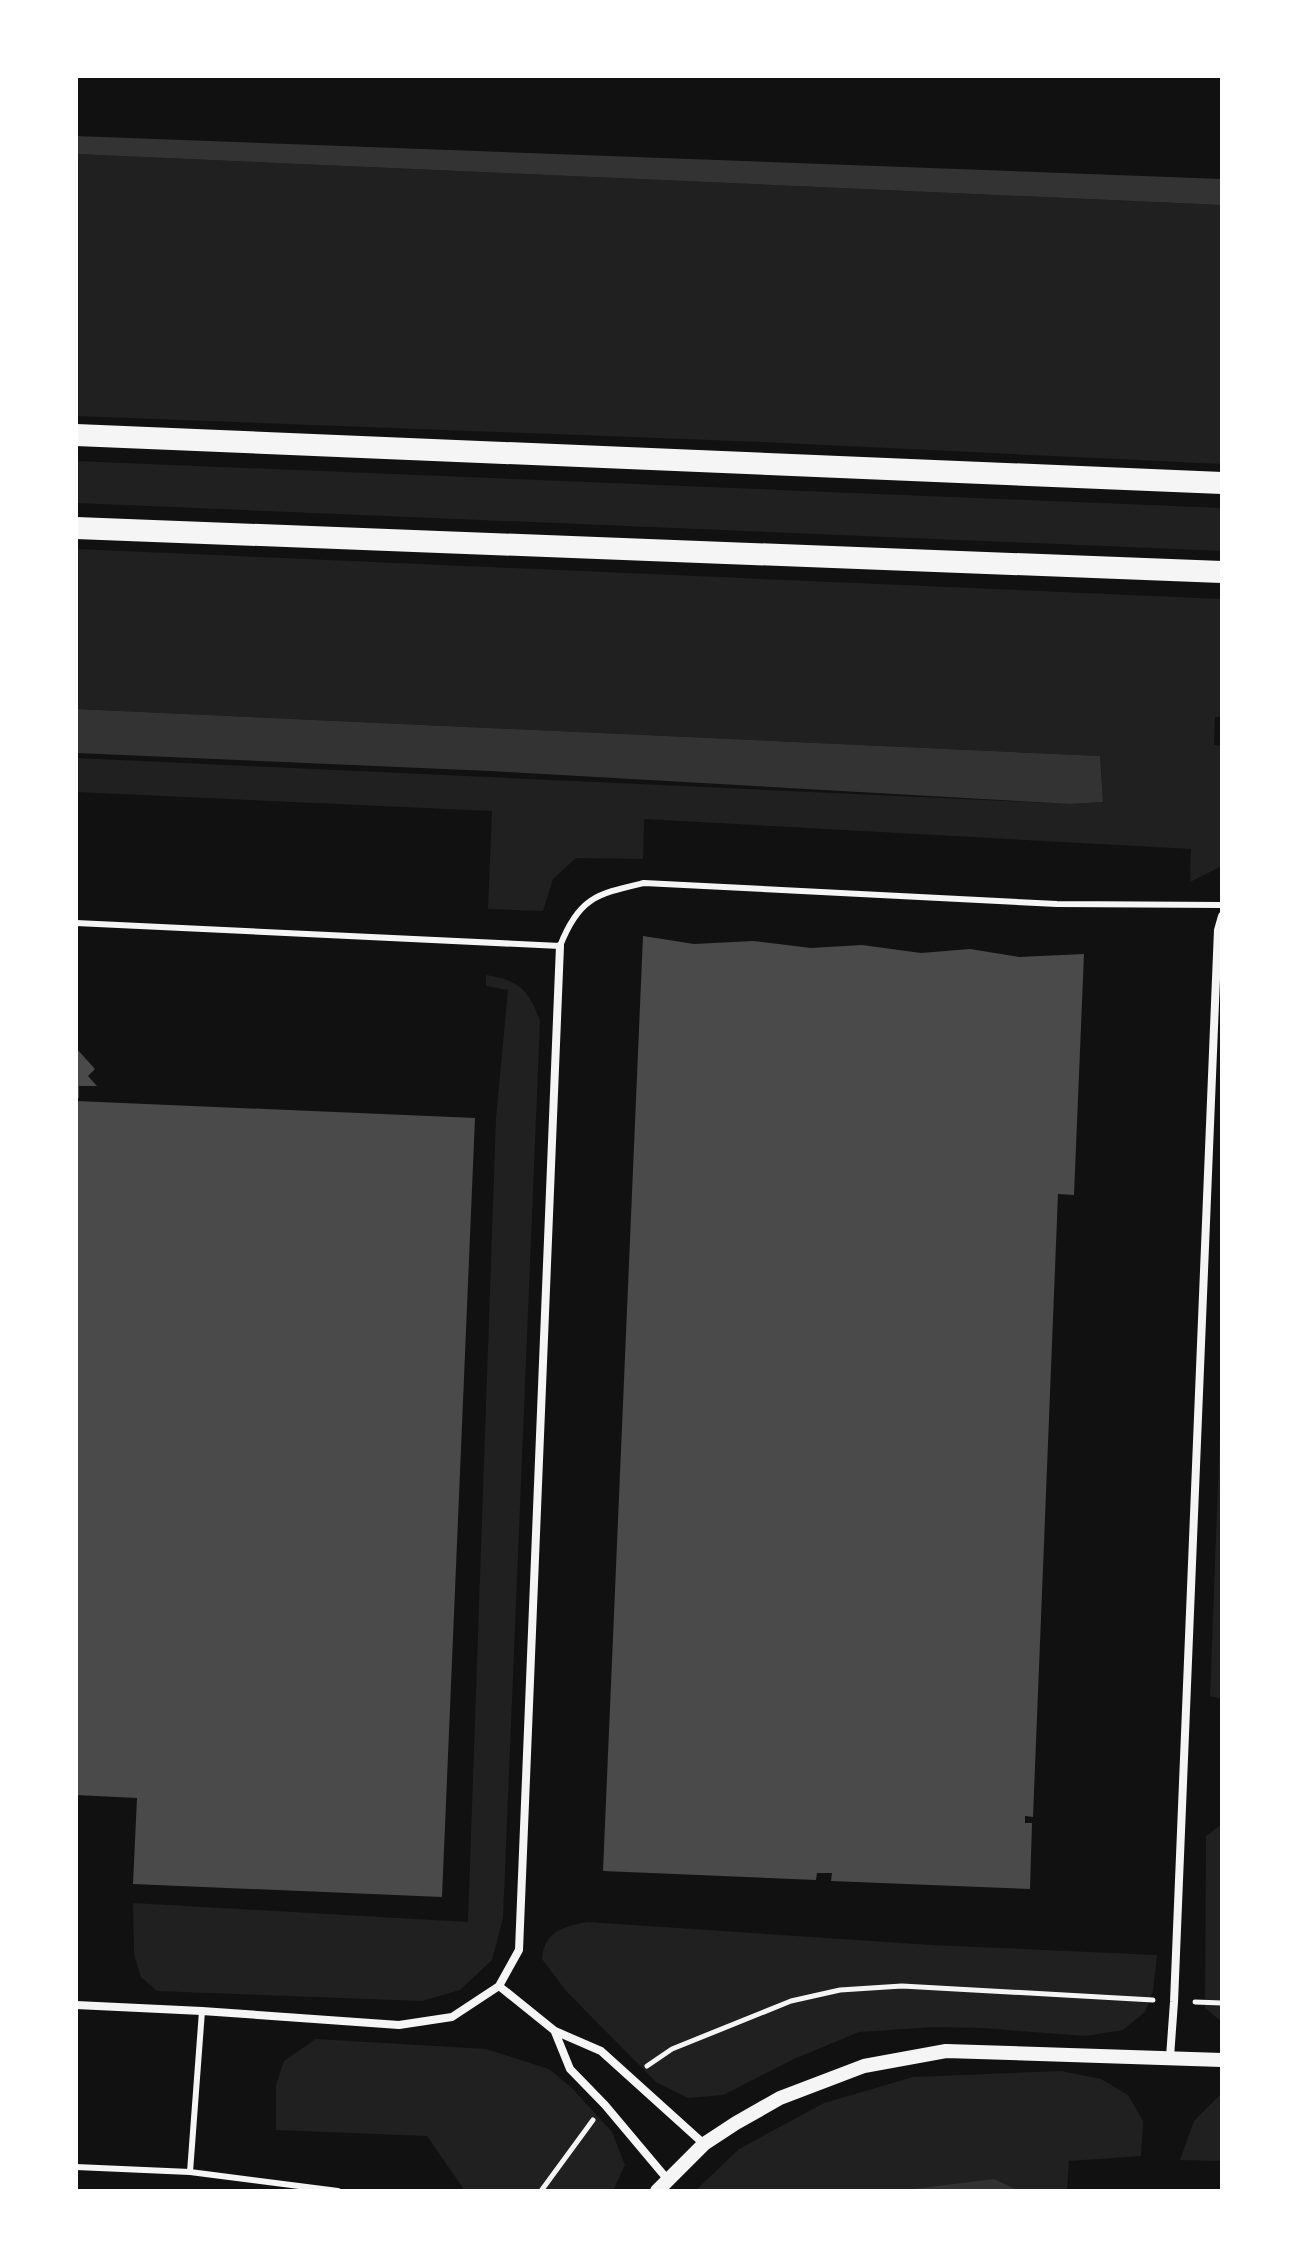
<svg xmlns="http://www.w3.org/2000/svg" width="1298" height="2267" font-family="'Work Sans',sans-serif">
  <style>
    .green { fill: #202020 }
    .water { fill: #333 }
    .building { fill: #4a4a4a }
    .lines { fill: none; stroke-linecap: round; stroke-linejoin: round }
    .path { stroke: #f5f5f5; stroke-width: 5 }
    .service { stroke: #f5f5f5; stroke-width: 6 }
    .minor { stroke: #f5f5f5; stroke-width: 8 }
    .tertiary { stroke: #f5f5f5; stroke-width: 14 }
    .trunk { stroke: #f5f5f5; stroke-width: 22 }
  </style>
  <rect width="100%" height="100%" fill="#111"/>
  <path class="green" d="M76,154L1222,205V464L762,442L76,416Z
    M76,461L1222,508V551L76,503Z
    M76,549L1222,599V717H1215L1214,745L1222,746V866L1190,882L1191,849L644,819L643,859L576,858L553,879L543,911L488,909L492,811L76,792V758L1071,804L1103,802L1100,756L76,709Z
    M486,975C518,980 529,989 540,1021L503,1918L492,1960L460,1990L422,2001L157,1991L141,1977L134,1954L133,1903L468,1922L496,1118L508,990L486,986Z
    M1222,1377V1699L1210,1696Z
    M1222,1824V2022L1205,2008L1206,1836Z
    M588,1922L931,1945L1157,1955L1153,1991L1145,2012L1123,2030L1085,2036L982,2028L934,2027L859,2032L794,2059L723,2095L688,2098L656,2082L567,1992L542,1959C544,1931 565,1926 588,1922Z
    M316,2039L486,2049L549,2069L573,2089L612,2132L625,2165L613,2191H465L427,2136L276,2130V2085L284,2061Z
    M1061,2071L1101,2079L1128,2095L1143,2121L1141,2156L1069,2161L1067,2191H695L739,2149L824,2103L913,2077Z
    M1222,2093V2161L1180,2160L1194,2121Z"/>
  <path class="water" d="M76,136L1222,179V205L76,154Z
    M76,709L1100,756L1103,802L1071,804L490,771L76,753Z
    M994,2179L1019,2191H897Z"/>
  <path class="building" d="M643,936L694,944L753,941L811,948L862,945L921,953L970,949L1019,957L1084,954L1074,1195L1058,1194L1033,1817L1025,1816V1823H1032L1030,1889L831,1881L832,1873H817L816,1880L603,1871Z
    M76,1048L95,1069L88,1076L97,1086H79V1098H76Z
    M76,1101L475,1118L442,1897L133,1884L137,1798L76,1795Z"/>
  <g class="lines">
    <path class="path" d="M1195,2002L1222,2003
      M647,2066L672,2049L791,2001L840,1990L902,1986L1153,2000
      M541,2191L593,2120"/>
    <path class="service" d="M76,923L560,946C579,897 597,894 644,883L1057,904L1222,905
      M76,2167L190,2172L202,2011
      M190,2172L338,2191"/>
    <path class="minor" d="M499,1986L555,2031L601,2051L704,2144
      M76,2005L202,2011L399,2025L452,2017L499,1986L519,1950L560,946
      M555,2032L570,2069L605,2105L668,2180
      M1170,2057L1174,2002L1218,930L1222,916"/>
    <path class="tertiary" d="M657,2191L704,2144L736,2123L780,2098L864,2066L946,2051L1222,2060"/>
    <path class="trunk" d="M76,435L1222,483
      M76,528L1222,572"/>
  </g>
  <rect width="1298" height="2267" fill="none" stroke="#ffffff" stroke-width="156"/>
</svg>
